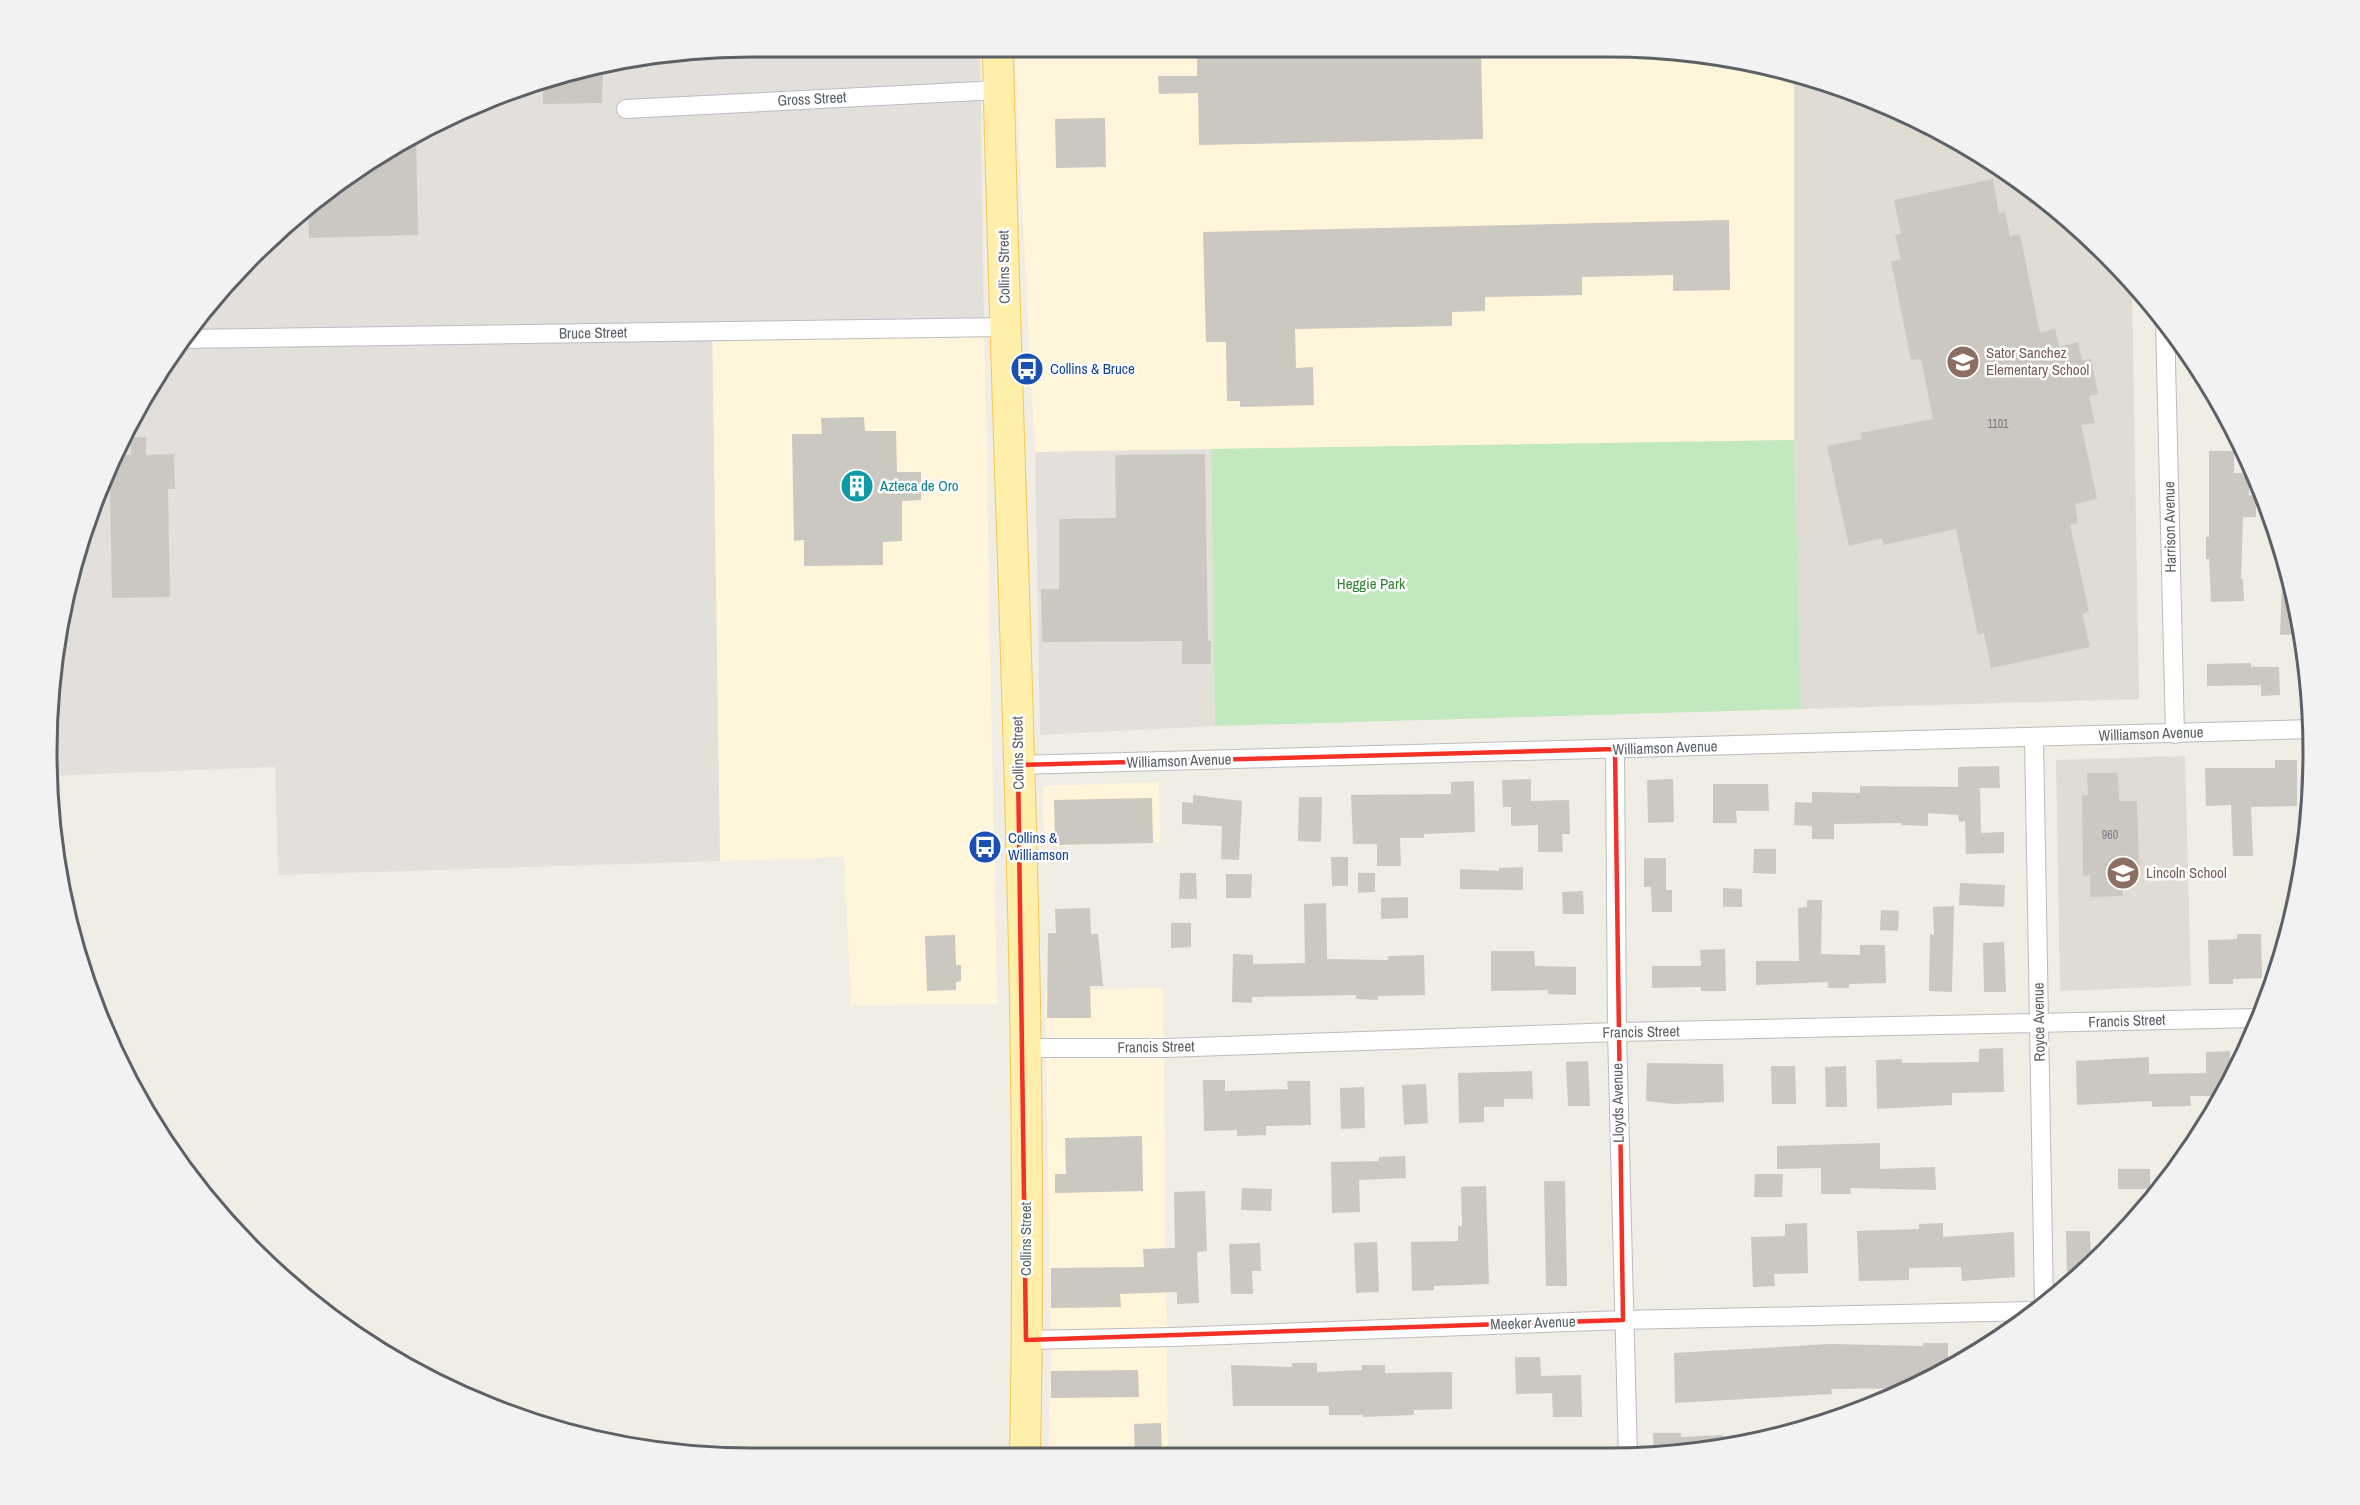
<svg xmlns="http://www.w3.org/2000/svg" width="2360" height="1505" font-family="'Archivo Narrow',sans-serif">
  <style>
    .commercial { fill: #fff5da }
    .industrial { fill: #e3e0dc }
    .education { fill: #e0dcd3 }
    .green { fill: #c1e8bf }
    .building { fill: #cbc7c1 }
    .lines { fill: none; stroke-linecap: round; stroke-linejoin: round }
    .street-casing { stroke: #b9bcc1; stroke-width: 20 }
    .primary-casing { stroke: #f9c653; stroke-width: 32 }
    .street { stroke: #fff; stroke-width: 18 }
    .primary { stroke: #ffefaa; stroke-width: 30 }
    .marked { fill: none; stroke: #f33127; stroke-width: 4.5; stroke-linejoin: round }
    .labels { text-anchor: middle; stroke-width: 5; stroke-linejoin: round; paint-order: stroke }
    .number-label { font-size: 12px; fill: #787a7d }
    .street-label { font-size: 15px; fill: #5c6166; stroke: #fff }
    .education-label { font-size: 15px; fill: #785e54; stroke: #fff; text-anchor: start }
    .transit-label { font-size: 15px; fill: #164399; stroke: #fff; text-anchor: start }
    .culture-label { font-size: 15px; fill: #0d838f; stroke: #fff; text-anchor: start }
    .park-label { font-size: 15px; fill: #2f8230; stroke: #fff }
    .rim { fill: none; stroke: #5c6166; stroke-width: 3 }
  </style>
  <rect width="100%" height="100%" fill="#f0ede4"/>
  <path class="commercial" d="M1014,53H1700L1794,78V440L1035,452Z
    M712,324L984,326L997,1004L851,1005L844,857L720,861Z
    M1159,782L1160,842L1044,847L1043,786Z
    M1163,988L1168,1455L1048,1454L1051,1367L1045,990Z"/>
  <path class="industrial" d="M660,53H980L984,326L712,325L720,861L278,875L275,767L48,776V707L84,525L141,400L193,322L287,222L360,166L526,84Z
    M1211,449L1215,726L1040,735L1035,452Z"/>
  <path class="education" d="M1794,78L1878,100L1961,141L2073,221L2132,285L2139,699L1801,709L1794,440Z
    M2185,756L2191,986L2060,991L2056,760Z"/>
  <path class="green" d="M1794,440L1801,709L1215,726L1211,449Z"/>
  <path class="building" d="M1197,53H1481L1483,139L1199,145L1198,93L1159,94L1158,76H1197Z
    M603,66L602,103L543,104L542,80Z
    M1105,118L1106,167L1056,168L1055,119Z
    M416,138L418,235L309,238L308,206L360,166Z
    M1993,179L1999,214L2005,212L2010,236L2020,234L2040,333L2055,328L2059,347L2078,342L2082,360L2091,359L2098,394L2089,396L2095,423L2081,425L2097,499L2075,504L2078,523L2070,525L2089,612L2082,614L2090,647L1991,668L1984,633L1978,635L1956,529L1883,545L1882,538L1849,546L1827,446L1862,439L1860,433L1933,419L1921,359L1911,360L1891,261L1901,260L1895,234H1901L1894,200Z
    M1729,220L1730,290L1673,291V275L1582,277V295L1485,297V311L1452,312V326L1295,329L1296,368L1313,367L1314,405L1240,407V401H1227L1226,342H1206L1203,232Z
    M864,417L865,431H896L897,472H921V500L902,501V541L883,542V565L804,566V540L794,541L792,434H822L821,418Z
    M131,437H146V455L174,454L175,489H168L170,597L112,598L110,490H100L116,455H131Z
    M2209,451H2234V473H2249V495H2256V517H2243L2241,579H2243L2244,601L2211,602L2209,559H2206V537H2209Z
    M1205,454L1208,641H1211V664H1182V641L1042,642L1041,589H1059V519L1116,518L1115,455Z
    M2291,581L2300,634L2280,635L2282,582Z
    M2251,663V667H2279L2280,695L2261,696V685L2207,686V664Z
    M2275,760H2297V806L2251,807L2253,856H2233L2231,805L2206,806L2205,768H2275Z
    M1999,766L2000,788H1980L1981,833L2004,832V853L1966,854L1965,821L1959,822L1958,815L1928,813V826L1901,825V823L1834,824V839H1812V826L1794,825L1795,802L1812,803V792L1860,793V786L1958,787V767Z
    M2087,773H2118L2119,801H2137L2139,868L2122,869L2123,896L2090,897V875L2083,876L2082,795H2088Z
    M1531,779V801L1569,800L1570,834H1562L1563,852H1538V825L1511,826V807H1503L1502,780Z
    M1673,779L1674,822L1648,823L1647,780Z
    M1474,781L1475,832L1424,834V838H1400L1401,866H1377V844H1353L1351,795L1451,794V782Z
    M1713,784H1768L1769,811H1736L1737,823H1713Z
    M1193,795L1242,801L1239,860L1221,859L1222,826L1182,824V802L1193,803Z
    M1299,797H1322L1321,842L1298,841Z
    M1152,798L1153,843L1055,845L1054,800Z
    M1754,849H1776V874L1753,873Z
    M1331,857H1348V886H1332Z
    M1644,858H1666V890H1672V912H1652L1651,887H1644Z
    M1523,867V890L1460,889V869L1499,871V868Z
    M1180,873H1196L1197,899H1179Z
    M1358,873H1375V892L1358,893Z
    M1226,874H1252L1251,898H1226Z
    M1960,883L2005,885L2004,907L1959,905Z
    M1723,888L1742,889V907H1723Z
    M1583,891L1584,914H1563L1562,892Z
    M1408,897V918L1381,919V898Z
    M1807,900H1822L1821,954L1860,955V945H1885L1886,983L1849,984V988H1828V982L1756,985V961H1799L1798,908L1807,907Z
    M1326,903L1327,959L1388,960V956L1424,955L1425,995L1378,996V1000L1356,999V995L1252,997V1003L1232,1002L1233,954L1253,955V964L1305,963L1304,904Z
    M1954,906L1952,992L1929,991L1930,934L1934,935L1933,907Z
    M1090,908L1091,934H1098L1103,986H1090L1091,1018H1047L1048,933H1056L1055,909Z
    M1881,910L1899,911L1898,931L1880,930Z
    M1171,923H1191V947L1171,948Z
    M2237,934H2261L2262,978L2233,979V984H2209L2208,940L2237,939Z
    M955,935L956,965H961V981L956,982V990L927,991L925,936Z
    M2004,942L2006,992H1984L1983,943Z
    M1725,949L1726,991H1701V987L1652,988V966H1701L1700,950Z
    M1491,951H1534L1535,966L1576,967V995L1548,994V990L1491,991Z
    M2003,1048L2004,1092L1952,1093V1105L1877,1109L1876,1060L1902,1059V1063L1979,1062V1049Z
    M2230,1051L2231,1079L2223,1096H2190L2191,1106L2152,1107V1101L2077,1105L2076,1061L2149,1057V1074L2206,1073V1052Z
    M1588,1061L1590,1106H1568L1566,1062Z
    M1647,1063L1723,1064L1724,1102L1673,1104L1646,1101Z
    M1771,1066H1795L1796,1104H1772Z
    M1846,1066L1847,1107H1826L1825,1067Z
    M1532,1071L1533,1099H1504V1107H1484V1122L1459,1123L1458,1073Z
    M1203,1080H1225V1091L1288,1089L1287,1081H1310L1311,1125L1266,1126V1135L1237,1136V1130L1204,1131Z
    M1426,1084L1428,1123L1404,1125L1402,1085Z
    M1364,1087L1365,1128L1341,1129L1340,1088Z
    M1142,1136L1143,1191L1055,1193V1174H1066L1065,1138Z
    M1880,1143V1169L1935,1167L1936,1190L1850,1188L1851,1194H1821V1168L1777,1169V1146Z
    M1405,1156L1406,1178L1359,1180L1360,1212L1332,1213L1331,1162L1379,1161V1157Z
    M2118,1169H2150V1189H2118Z
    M1755,1174H1783L1782,1197H1754Z
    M1544,1181H1565L1567,1286H1546Z
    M1486,1186L1489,1284L1434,1286V1290L1412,1291L1411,1242L1458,1241V1226H1462L1461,1187Z
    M1242,1188L1272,1189L1271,1211L1241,1210Z
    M1205,1191L1207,1251L1197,1252L1199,1303L1177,1304V1292L1120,1294L1121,1307L1051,1308V1268L1144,1267L1143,1249L1175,1248L1174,1192Z
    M1807,1223L1808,1273L1774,1274L1775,1286L1753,1287L1751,1237L1785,1236V1224Z
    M1943,1223V1237L2014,1232L2015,1277L1962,1281L1961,1267L1909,1268V1280L1859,1281L1857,1231L1919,1229V1224Z
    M2066,1231H2090L2091,1263L2077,1275H2067Z
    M1377,1242L1379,1292L1356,1293L1354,1243Z
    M1260,1243L1261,1271H1252L1253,1294H1231L1229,1244Z
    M1923,1343H1948V1368L1914,1388L1831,1389L1832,1394L1675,1403L1674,1353L1830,1344L1923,1346Z
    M1515,1357H1540L1541,1376L1581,1375L1582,1417H1553L1552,1393L1516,1394Z
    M1292,1363H1317V1372L1362,1370V1365H1385V1373L1452,1372V1409L1414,1410V1415L1363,1417V1415H1329V1406H1233L1231,1365L1292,1367Z
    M1138,1370L1139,1397L1051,1398V1371Z
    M1161,1423L1162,1455H1135L1134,1424Z
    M1653,1433H1681V1437L1723,1435L1724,1445L1654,1457Z"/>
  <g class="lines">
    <g class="street-casing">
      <path id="street" d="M626,109L999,90
        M2165,320L2175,734
        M181,339L1006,327
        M2034,738L2044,1306
        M1615,749L1617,1032L1628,1457
        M1018,765L2311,729
        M1024,1048H1166L1617,1032L2259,1018
        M1026,1340L1172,1337L1623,1320L2039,1311"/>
    </g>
    <g class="primary-casing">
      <path id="primary" d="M998,53C1008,519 1035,987 1025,1454"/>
    </g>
    <use href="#street" class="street"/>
    <use href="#primary" class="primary"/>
  </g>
  <path class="marked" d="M1615,749L1623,1320L1026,1340L1018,765Z"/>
  <defs>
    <g id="school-disc" transform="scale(1.725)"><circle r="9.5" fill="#8d6e63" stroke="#fff"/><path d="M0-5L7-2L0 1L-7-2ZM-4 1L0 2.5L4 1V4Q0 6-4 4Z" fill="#fff"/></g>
    <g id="bus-disc" transform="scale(1.725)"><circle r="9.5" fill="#1a4fb4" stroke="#fff"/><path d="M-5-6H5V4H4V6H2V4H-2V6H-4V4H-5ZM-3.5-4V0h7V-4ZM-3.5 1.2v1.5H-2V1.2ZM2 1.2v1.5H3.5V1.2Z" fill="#fff"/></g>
    <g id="building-disc" transform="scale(1.725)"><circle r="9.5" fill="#0f9aa8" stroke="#fff"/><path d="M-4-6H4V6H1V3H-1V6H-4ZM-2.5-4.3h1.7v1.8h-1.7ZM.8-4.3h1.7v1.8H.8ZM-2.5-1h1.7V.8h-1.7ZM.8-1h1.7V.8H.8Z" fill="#fff"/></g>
  </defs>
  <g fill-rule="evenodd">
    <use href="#school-disc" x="1963" y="362"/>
    <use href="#bus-disc" x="1027" y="369"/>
    <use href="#building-disc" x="857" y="486"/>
    <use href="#bus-disc" x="985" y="847"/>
    <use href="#school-disc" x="2123" y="873"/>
  </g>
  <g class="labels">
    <g class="number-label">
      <text x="1998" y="428">1101</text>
      <text x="2110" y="839">960</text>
    </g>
    <g class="street-label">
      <text transform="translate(812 99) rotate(-3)" y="5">Gross Street</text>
      <text transform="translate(1004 267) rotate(-91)" y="5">Collins Street</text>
      <text transform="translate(593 333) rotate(-1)" y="5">Bruce Street</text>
      <text transform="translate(2170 527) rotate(-91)" y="5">Harrison Avenue</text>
      <text transform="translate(2151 734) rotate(-2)" y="5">Williamson Avenue</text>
      <text transform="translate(1665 748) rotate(-2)" y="5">Williamson Avenue</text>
      <text transform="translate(1018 753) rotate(-91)" y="5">Collins Street</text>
      <text transform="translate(1179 761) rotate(-2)" y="5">Williamson Avenue</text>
      <text transform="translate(2127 1021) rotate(-2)" y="5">Francis Street</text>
      <text transform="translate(2039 1022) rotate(-91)" y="5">Royce Avenue</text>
      <text transform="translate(1641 1032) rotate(-1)" y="5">Francis Street</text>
      <text transform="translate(1156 1047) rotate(-1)" y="5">Francis Street</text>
      <text transform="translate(1618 1103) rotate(-91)" y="5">Lloyds Avenue</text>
      <text transform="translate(1026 1239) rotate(-90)" y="5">Collins Street</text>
      <text transform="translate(1533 1323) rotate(-2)" y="5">Meeker Avenue</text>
    </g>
    <g class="education-label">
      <text x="1986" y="358">Sator Sanchez<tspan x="1986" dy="17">Elementary School</tspan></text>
      <text x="2146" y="878">Lincoln School</text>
    </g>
    <g class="transit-label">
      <text x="1050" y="374">Collins &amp; Bruce</text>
      <text x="1008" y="843">Collins &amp;<tspan x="1008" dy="17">Williamson</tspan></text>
    </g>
    <g class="culture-label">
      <text x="880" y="491">Azteca de Oro</text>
    </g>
    <g class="park-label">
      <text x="1371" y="589">Heggie Park</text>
    </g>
  </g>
  <path d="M0 0H2360V1505H0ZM752 57H1608A695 695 0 0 1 2303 752V753A695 695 0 0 1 1608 1448H752A695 695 0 0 1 57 753V752A695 695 0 0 1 752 57Z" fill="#f2f2f3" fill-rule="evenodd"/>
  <path class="rim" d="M752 57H1608A695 695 0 0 1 2303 752V753A695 695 0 0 1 1608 1448H752A695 695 0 0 1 57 753V752A695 695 0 0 1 752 57Z"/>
</svg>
